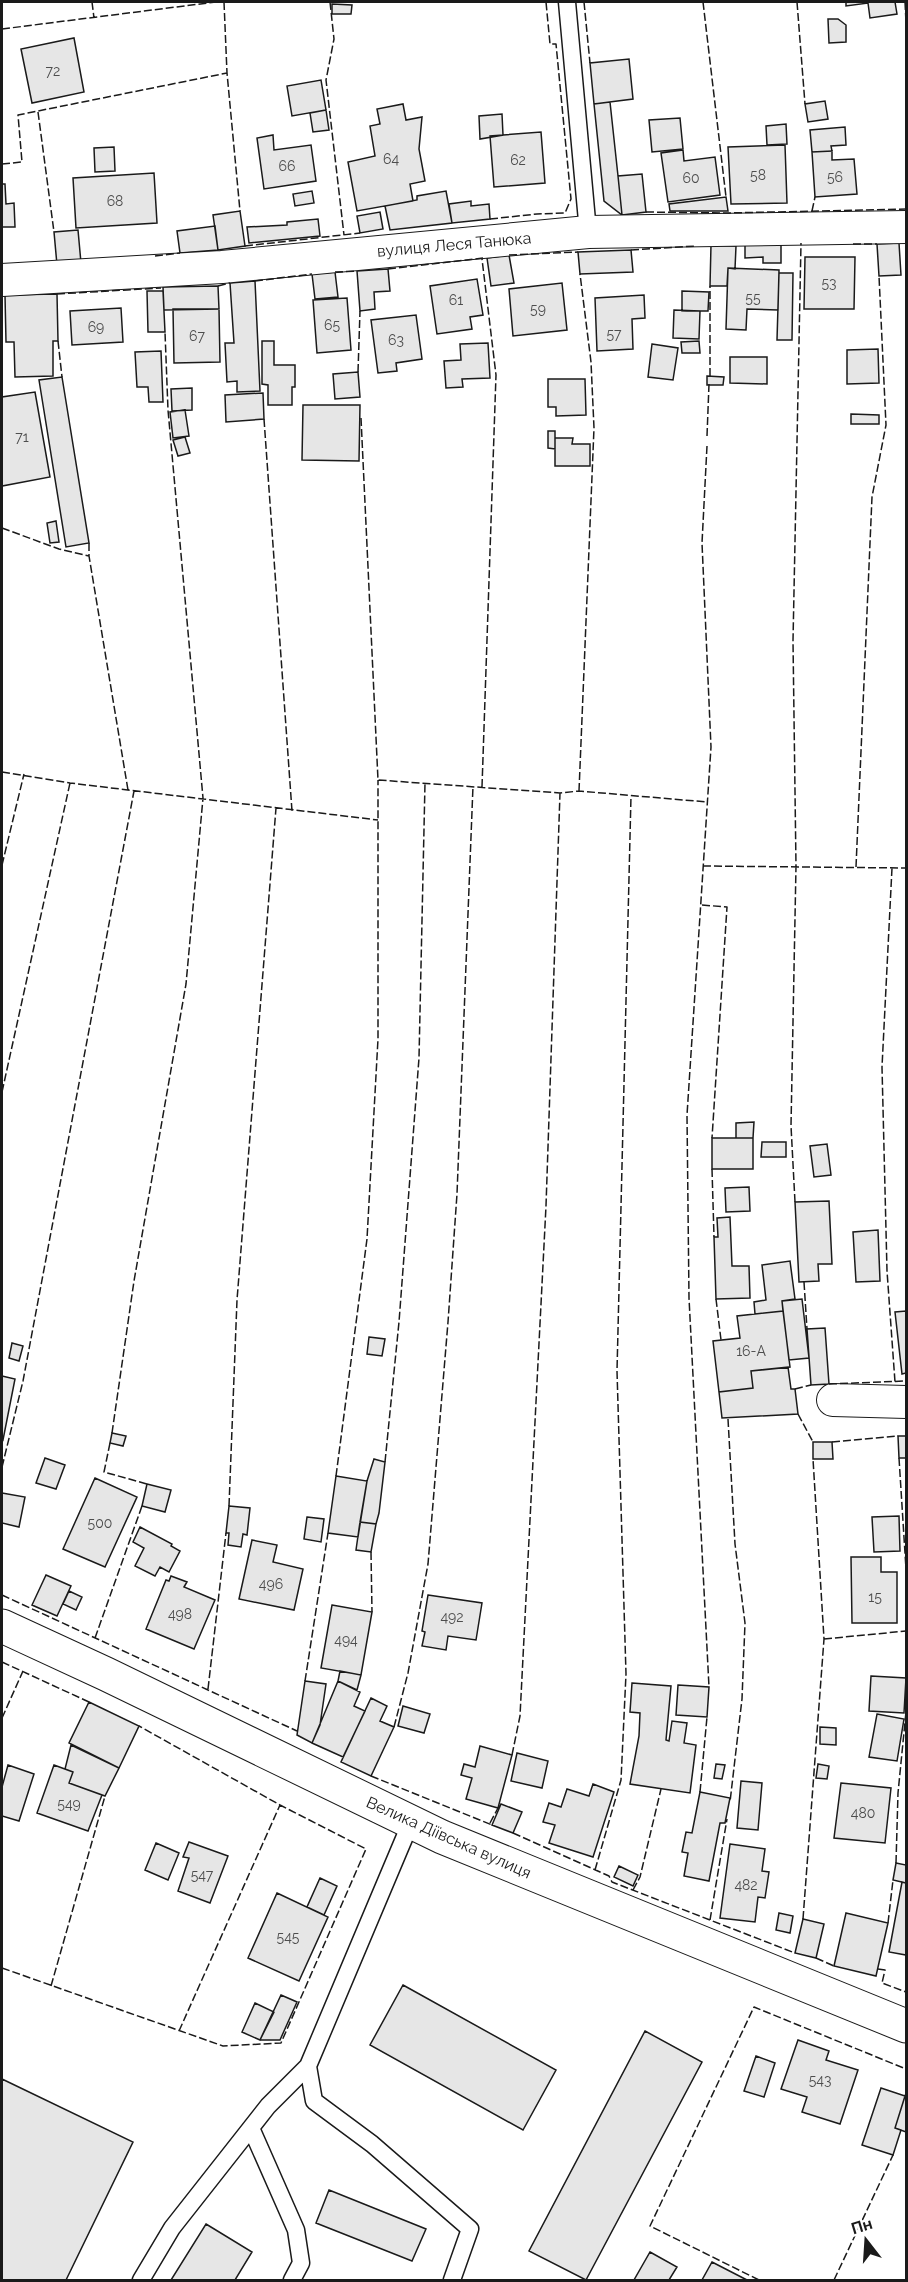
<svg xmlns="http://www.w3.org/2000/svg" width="908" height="2282" font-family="Raleway,sans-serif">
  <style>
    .building { fill: #e6e6e6; stroke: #1a1a1a; stroke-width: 1.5 }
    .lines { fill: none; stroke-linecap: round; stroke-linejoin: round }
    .service-casing { stroke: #1a1a1a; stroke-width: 19 }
    .minor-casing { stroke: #1a1a1a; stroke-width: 34 }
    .tertiary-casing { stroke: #1a1a1a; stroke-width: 35 }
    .service { stroke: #fff; stroke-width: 16 }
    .minor { stroke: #fff; stroke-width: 32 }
    .tertiary { stroke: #fff; stroke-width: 33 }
    .fence { stroke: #1a1a1a; stroke-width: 1.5; stroke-dasharray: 8 3; stroke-linecap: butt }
    .labels { text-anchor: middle; stroke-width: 4.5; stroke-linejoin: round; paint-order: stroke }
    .number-label { font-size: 14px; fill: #4d4d4d }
    .street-label { font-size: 16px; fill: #1a1a1a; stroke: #fff }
  </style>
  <rect width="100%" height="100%" fill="#fff"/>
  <path class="building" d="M846,2H895L897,14L870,18L868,3L846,6Z
    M332,4L352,5L351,14H332Z
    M828,19H838L846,25V42L829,43Z
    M74,38L84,92L32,103L21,49Z
    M629,59L633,99L594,104L590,63Z
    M321,80L326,110L292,116L287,86Z
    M825,101L828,119L808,122L805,104Z
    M610,102L618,176L622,215L604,201L594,104Z
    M403,104L406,120L422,117L419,149L425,181L410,184L413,201L357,211L348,162L375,156L370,126L380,124L377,109Z
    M326,110L329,130L313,132L310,113Z
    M502,114L503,135L480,139L479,116Z
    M680,118L683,149L652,152L649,120Z
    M786,124L787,144L767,145L766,126Z
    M845,127L846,145L831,146L832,151L812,152L810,130Z
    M541,132L545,183L494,187L490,136Z
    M273,135L274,150L311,145L316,181L264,189L257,138Z
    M785,145L787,203L731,204L728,147Z
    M114,147L115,171L95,172L94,148Z
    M683,150L684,161L715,157L720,195L668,202L661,153Z
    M832,151V160L854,159L857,194L815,197L812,152Z
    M154,173L157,223L76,228L73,178Z
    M642,174L646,212L622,215L618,176Z
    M2,184H5L6,204L14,203L15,227H2Z
    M312,191L314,203L295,206L293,194Z
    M446,191L452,223L390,230L385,206L417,200V196Z
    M726,197L728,211H670L669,204Z
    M471,201V206L489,204L490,219L452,223L449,204Z
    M240,211L245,246L218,250L213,215Z
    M380,212L383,229L360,233L357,216Z
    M318,219L320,236L249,243L247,227L287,225V222Z
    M215,226L218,250L180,253L177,231Z
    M78,230L81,263L57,265L54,232Z
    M781,243V263H763V257L745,258V244Z
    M899,243L901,275L879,276L877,244Z
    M711,245L736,246L735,269L728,268L727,286H710Z
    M631,250L633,272L580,274L578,252Z
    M509,255L514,283L491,286L487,258Z
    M805,257H855L854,309H804Z
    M728,268L779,270L778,310L747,309L746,330L726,329Z
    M388,269L390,291L374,292L375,309L360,311L357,271Z
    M335,272L338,297L315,299L312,274Z
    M779,273H793L792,340H777Z
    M477,279L483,315L470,317L472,329L437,334L430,286Z
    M255,281L260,391L237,392V381L227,382L225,343H234L230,283Z
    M562,283L567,330L513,336L509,289Z
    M218,286L219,309L164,310L163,287Z
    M147,291H163L165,332H148Z
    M682,291L709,292L708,311H682Z
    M57,294L58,341H53V376L15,377L14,342H6L5,295Z
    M644,295L645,318L632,319L633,349L597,351L595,298Z
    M347,298L351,350L317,353L313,300Z
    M121,308L123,342L72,345L70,311Z
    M173,309H219L220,362L174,363Z
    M674,310L700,311L699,339L673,338Z
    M416,315L422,359L396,363L397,371L378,373L371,320Z
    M262,341H274V365H295V387H292V405H268V385L262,384Z
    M699,341L700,353H682L681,342Z
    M488,343L490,378L462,379L463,387L446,388L444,361L461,360L460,344Z
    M652,344L678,348L673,380L648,377Z
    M878,349L879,383L847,384V350Z
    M161,351L163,402H149L148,387H137L135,352Z
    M730,357H767V384L730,383Z
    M358,372L360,397L335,399L333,374Z
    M707,376L724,377L723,385H707Z
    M62,377L89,543L66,547L39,380Z
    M548,379H585L586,415L556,416V407H548Z
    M192,388V410L172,411L171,389Z
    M35,392L50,477L2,486V397Z
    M263,393L264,419L226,422L225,395Z
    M303,405H360L359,461L302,460Z
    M185,410L189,436L173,438L170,412Z
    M851,414L879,415V424H851Z
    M548,431H555V449L548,448Z
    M185,437L190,453L178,456L173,440Z
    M555,438H573L572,444H590V466H555Z
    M56,521L59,542L50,543L47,523Z
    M754,1122L753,1138H736V1123Z
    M712,1138H753V1169H712Z
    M762,1142H786V1157H761Z
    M827,1144L831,1175L814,1177L810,1146Z
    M749,1187L750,1211L726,1212L725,1188Z
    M829,1201L832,1264H818L819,1281L799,1282L795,1202Z
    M730,1217L732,1266H749L750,1298L716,1299L714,1237H718L717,1218Z
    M878,1230L880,1281L856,1282L853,1232Z
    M790,1261L795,1299L782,1301L783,1311L755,1314L754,1302L766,1300L762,1265Z
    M802,1299L809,1358L789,1360L782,1301Z
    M783,1311L790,1367L751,1371L753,1388L719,1392L713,1341L740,1338L737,1316Z
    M906,1311V1373L902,1374L895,1312Z
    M825,1328L829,1384L811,1385L807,1329Z
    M369,1337L385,1339L382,1356L367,1354Z
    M12,1343L23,1346L19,1361L9,1358Z
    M788,1367L791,1389H795L798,1414L722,1418L719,1392L753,1388L751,1371Z
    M2,1376L15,1379L3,1440L2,1439Z
    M112,1433L126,1436L123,1446L110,1443Z
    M898,1436H906V1458H899Z
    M813,1442H832L833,1459H813Z
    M45,1458L65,1465L56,1489L36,1483Z
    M374,1459L385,1462L379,1513L376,1524L360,1522L367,1481Z
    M336,1476L367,1481L358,1537L328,1533Z
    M95,1478L137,1497L105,1567L63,1549Z
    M147,1484L171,1490L165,1512L142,1506Z
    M2,1493L25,1497L19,1527L2,1523Z
    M229,1506L250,1508L247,1535L243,1534L241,1547L228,1545L229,1533H226Z
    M899,1516L900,1551L874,1552L872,1517Z
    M307,1517L324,1519L321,1542L304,1539Z
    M360,1522L376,1524L371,1552L356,1550Z
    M140,1527L172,1544L171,1546L180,1551L169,1572L160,1567L155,1576L135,1566L144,1548L133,1542Z
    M252,1540L277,1545L273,1562L303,1569L294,1610L239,1599Z
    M851,1557H881V1572H897V1623H852Z
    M46,1575L71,1586L57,1616L32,1605Z
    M171,1576L187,1582L184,1587L215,1600L194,1649L146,1629L166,1580L169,1581Z
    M69,1591L82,1597L76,1610L63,1604Z
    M428,1595L482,1603L476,1640L448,1636L446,1650L422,1646L425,1632L422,1631Z
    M332,1605L372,1612L361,1675L321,1668Z
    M340,1671L361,1675L357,1690L338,1681Z
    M871,1676L906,1678L904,1713L869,1711Z
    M305,1681L326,1684L320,1725L312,1743L297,1735Z
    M338,1681L360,1692L354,1706L365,1711L343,1757L312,1743Z
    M632,1683L671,1686L666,1740L669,1741L672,1721L687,1723L684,1743L696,1745L690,1793L630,1784L639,1736L640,1713L630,1712Z
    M678,1685L709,1687L707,1717L676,1715Z
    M371,1698L387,1706L380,1721L394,1727L371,1776L341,1762Z
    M89,1702L139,1726L119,1768L69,1743Z
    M403,1706L430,1714L424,1733L398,1726Z
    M877,1714L904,1719L897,1761L869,1757Z
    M820,1727L836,1728V1745L820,1744Z
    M71,1745L119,1768L105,1796L69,1783L73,1772L65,1769Z
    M480,1746L512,1755L498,1808L466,1799L472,1778L461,1775L464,1764L475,1767Z
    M517,1753L548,1761L542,1788L511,1781Z
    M716,1764L725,1765L722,1779L714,1778Z
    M818,1764L829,1766L827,1779L816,1778Z
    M8,1765L34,1774L19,1821L2,1816V1787Z
    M54,1765L73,1772L69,1783L102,1795L88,1831L37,1813Z
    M741,1781L762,1783L758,1830L737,1828Z
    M841,1783L891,1788L885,1843L834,1838Z
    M593,1784L614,1792L593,1857L549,1843L555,1825L543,1822L549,1803L561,1807L567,1789L589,1796Z
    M700,1792L730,1798L725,1823H720L709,1881L684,1876L688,1853L682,1852L686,1832L692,1833Z
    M501,1804L522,1812L513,1833L492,1825Z
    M189,1842L228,1856L210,1903L178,1891L189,1858L183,1857Z
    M156,1843L179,1853L168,1880L145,1870Z
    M730,1844L765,1849L762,1871L769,1872L765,1898L758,1897L755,1922L720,1918Z
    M896,1863L906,1865V1883L893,1880Z
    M619,1866L638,1875L633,1886L614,1877Z
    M320,1878L337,1886L324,1915L307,1907Z
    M902,1882L906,1883V1955L889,1952Z
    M277,1893L328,1917L299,1981L248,1958Z
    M779,1913L793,1916L790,1933L776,1930Z
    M846,1913L888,1923L876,1976L834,1966Z
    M803,1919L824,1924L816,1958L795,1953Z
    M403,1985L556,2070L523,2130L370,2045Z
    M281,1995L297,2002L280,2040H260Z
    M255,2003L274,2012L260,2040L242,2032Z
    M645,2031L702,2062L586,2280L529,2251Z
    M798,2040L829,2051L826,2060L858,2070L840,2124L802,2112L807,2097L781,2089Z
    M756,2056L775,2063L764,2097L744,2091Z
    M2,2079L133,2142L66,2280H2Z
    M881,2088L905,2096L895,2128L901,2130L893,2155L862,2145Z
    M906,2093V2132L895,2128Z
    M329,2190L426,2229L412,2261L316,2223Z
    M206,2224L252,2252L235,2280H171Z
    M650,2252L677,2267L669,2280H634Z
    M712,2262L747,2280H702Z"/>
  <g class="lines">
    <g class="service-casing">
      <path id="service" d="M567,2L588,232
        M411,1822L308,2066L314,2101L372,2144L470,2229L452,2280
        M251,2128L296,2230L301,2263L292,2280
        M141,2280L172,2228L268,2106L308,2066"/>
    </g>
    <g class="minor-casing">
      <path id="minor" d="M2,280L222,267L588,232L906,227
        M833,1400L906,1402"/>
    </g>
    <g class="tertiary-casing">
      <path id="tertiary" d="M2,1626L106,1674L442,1837L906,2026"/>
    </g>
    <use href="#service" class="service"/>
    <use href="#minor" class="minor"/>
    <use href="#tertiary" class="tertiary"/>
    <path class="fence" d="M92,2L94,18
      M224,2L227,73L240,211
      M330,2L334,39L326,80L344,235
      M584,2L590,63
      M703,2L726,197
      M797,2L805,104
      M905,2L906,22
      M2,29L216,2
      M38,112L54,232
      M2,164L22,162L18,115L227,73
      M812,211L815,197
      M646,212L728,213L906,209
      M490,219L537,214L565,213L571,199L556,44H550L546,2
      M853,244H877
      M245,246L360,233
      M631,250L696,246
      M509,255L578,252
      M155,256L180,253
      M388,269L483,258
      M335,272L357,271
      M255,281L312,274
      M218,286L230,283
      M57,294L161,288
      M58,341L62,377
      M358,372L360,311
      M710,376V286
      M361,418L378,780L560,793L579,791L707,802
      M264,419L292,811
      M707,436L709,384
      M707,446L702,543L711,747L687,1115L689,1298L709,1687
      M2,528L59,549L89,556
      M89,543V556L128,790
      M2,772L70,783L378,820
      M482,787L496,375L482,259
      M579,791L594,428L591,362L580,274
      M2,865L24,774
      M703,866L906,868
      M856,867L872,497L886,425L879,276
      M892,868L882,1067L887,1271L895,1382
      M702,905L727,907L712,1138
      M2,1092L70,783
      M712,1169L714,1237
      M795,1202L791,1126L796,866L793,641L801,243
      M804,1282L807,1329
      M716,1299L721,1340
      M829,1384L906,1381
      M795,1389L811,1385
      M798,1414L813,1442
      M728,1419L735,1544L745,1623L742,1699L730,1802
      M112,1433L134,1281L186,984L203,798L168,410L165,332
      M832,1442L898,1436
      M110,1443L104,1472L147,1484
      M899,1458L906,1569
      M385,1462L399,1322L419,1058L425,783
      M2,1467L23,1381L134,791
      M336,1476L367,1239L378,1039V780
      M229,1506L237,1300L276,808
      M371,1552L372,1612
      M2,1595L297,1731
      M95,1638L142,1506
      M824,1639L906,1631
      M2,1662L89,1702
      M305,1681L328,1533
      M208,1689L226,1533
      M2,1718L23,1671
      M394,1727L408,1673L428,1564L448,1322L457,1194L473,786
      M512,1755L520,1716L546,1206L560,793
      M371,1776L492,1825
      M700,1792L707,1717
      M490,1823L498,1808
      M513,1833L609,1876L612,1882L795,1953
      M896,1863L898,1793L906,1712
      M595,1870L621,1780L626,1674L617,1371L631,796
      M633,1890L640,1877L661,1789
      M803,1919L824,1639L813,1459
      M710,1920L727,1819
      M888,1923L893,1880
      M816,1958L834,1966
      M2,1968L223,2046L281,2043L366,1849L280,1805L139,1726
      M878,1969L885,1970L882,1983L906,1992
      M51,1986L105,1796
      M179,2031L280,1805
      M759,2280L650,2226L754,2007L906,2069
      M834,2280L893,2155"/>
  </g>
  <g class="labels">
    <g class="number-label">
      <text x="53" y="76">72</text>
      <text x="391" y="164">64</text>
      <text x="518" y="165">62</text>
      <text x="287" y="171">66</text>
      <text x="758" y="180">58</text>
      <text x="835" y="182">56</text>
      <text x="691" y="183">60</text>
      <text x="115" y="206">68</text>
      <text x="829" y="288">53</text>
      <text x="753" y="303">55</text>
      <text x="456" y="305">61</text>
      <text x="538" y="314">59</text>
      <text x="332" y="330">65</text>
      <text x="96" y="332">69</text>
      <text x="614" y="339">57</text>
      <text x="197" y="341">67</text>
      <text x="396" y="345">63</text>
      <text x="22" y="442">71</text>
      <text x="751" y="1356">16-А</text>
      <text x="100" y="1528">500</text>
      <text x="271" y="1589">496</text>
      <text x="875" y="1602">15</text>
      <text x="180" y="1619">498</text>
      <text x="452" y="1622">492</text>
      <text x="346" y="1645">494</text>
      <text x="69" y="1809">549</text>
      <text x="863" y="1818">480</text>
      <text x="202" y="1880">547</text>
      <text x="746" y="1890">482</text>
      <text x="288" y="1942">545</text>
      <text x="820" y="2085">543</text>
    </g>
    <g class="street-label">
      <text transform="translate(454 244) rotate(-5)" y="6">вулиця Леся Танюка</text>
      <text transform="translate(449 1837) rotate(24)" y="6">Велика Діївська вулиця</text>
    </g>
  </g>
  <rect width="908" height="2282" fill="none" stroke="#1a1a1a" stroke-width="6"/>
  <g transform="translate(866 2240) rotate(343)" stroke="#ffffff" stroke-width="4.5" paint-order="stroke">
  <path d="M0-4.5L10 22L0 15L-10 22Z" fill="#1a1a1a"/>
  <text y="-9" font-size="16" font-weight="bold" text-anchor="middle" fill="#1a1a1a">Пн</text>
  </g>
</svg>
